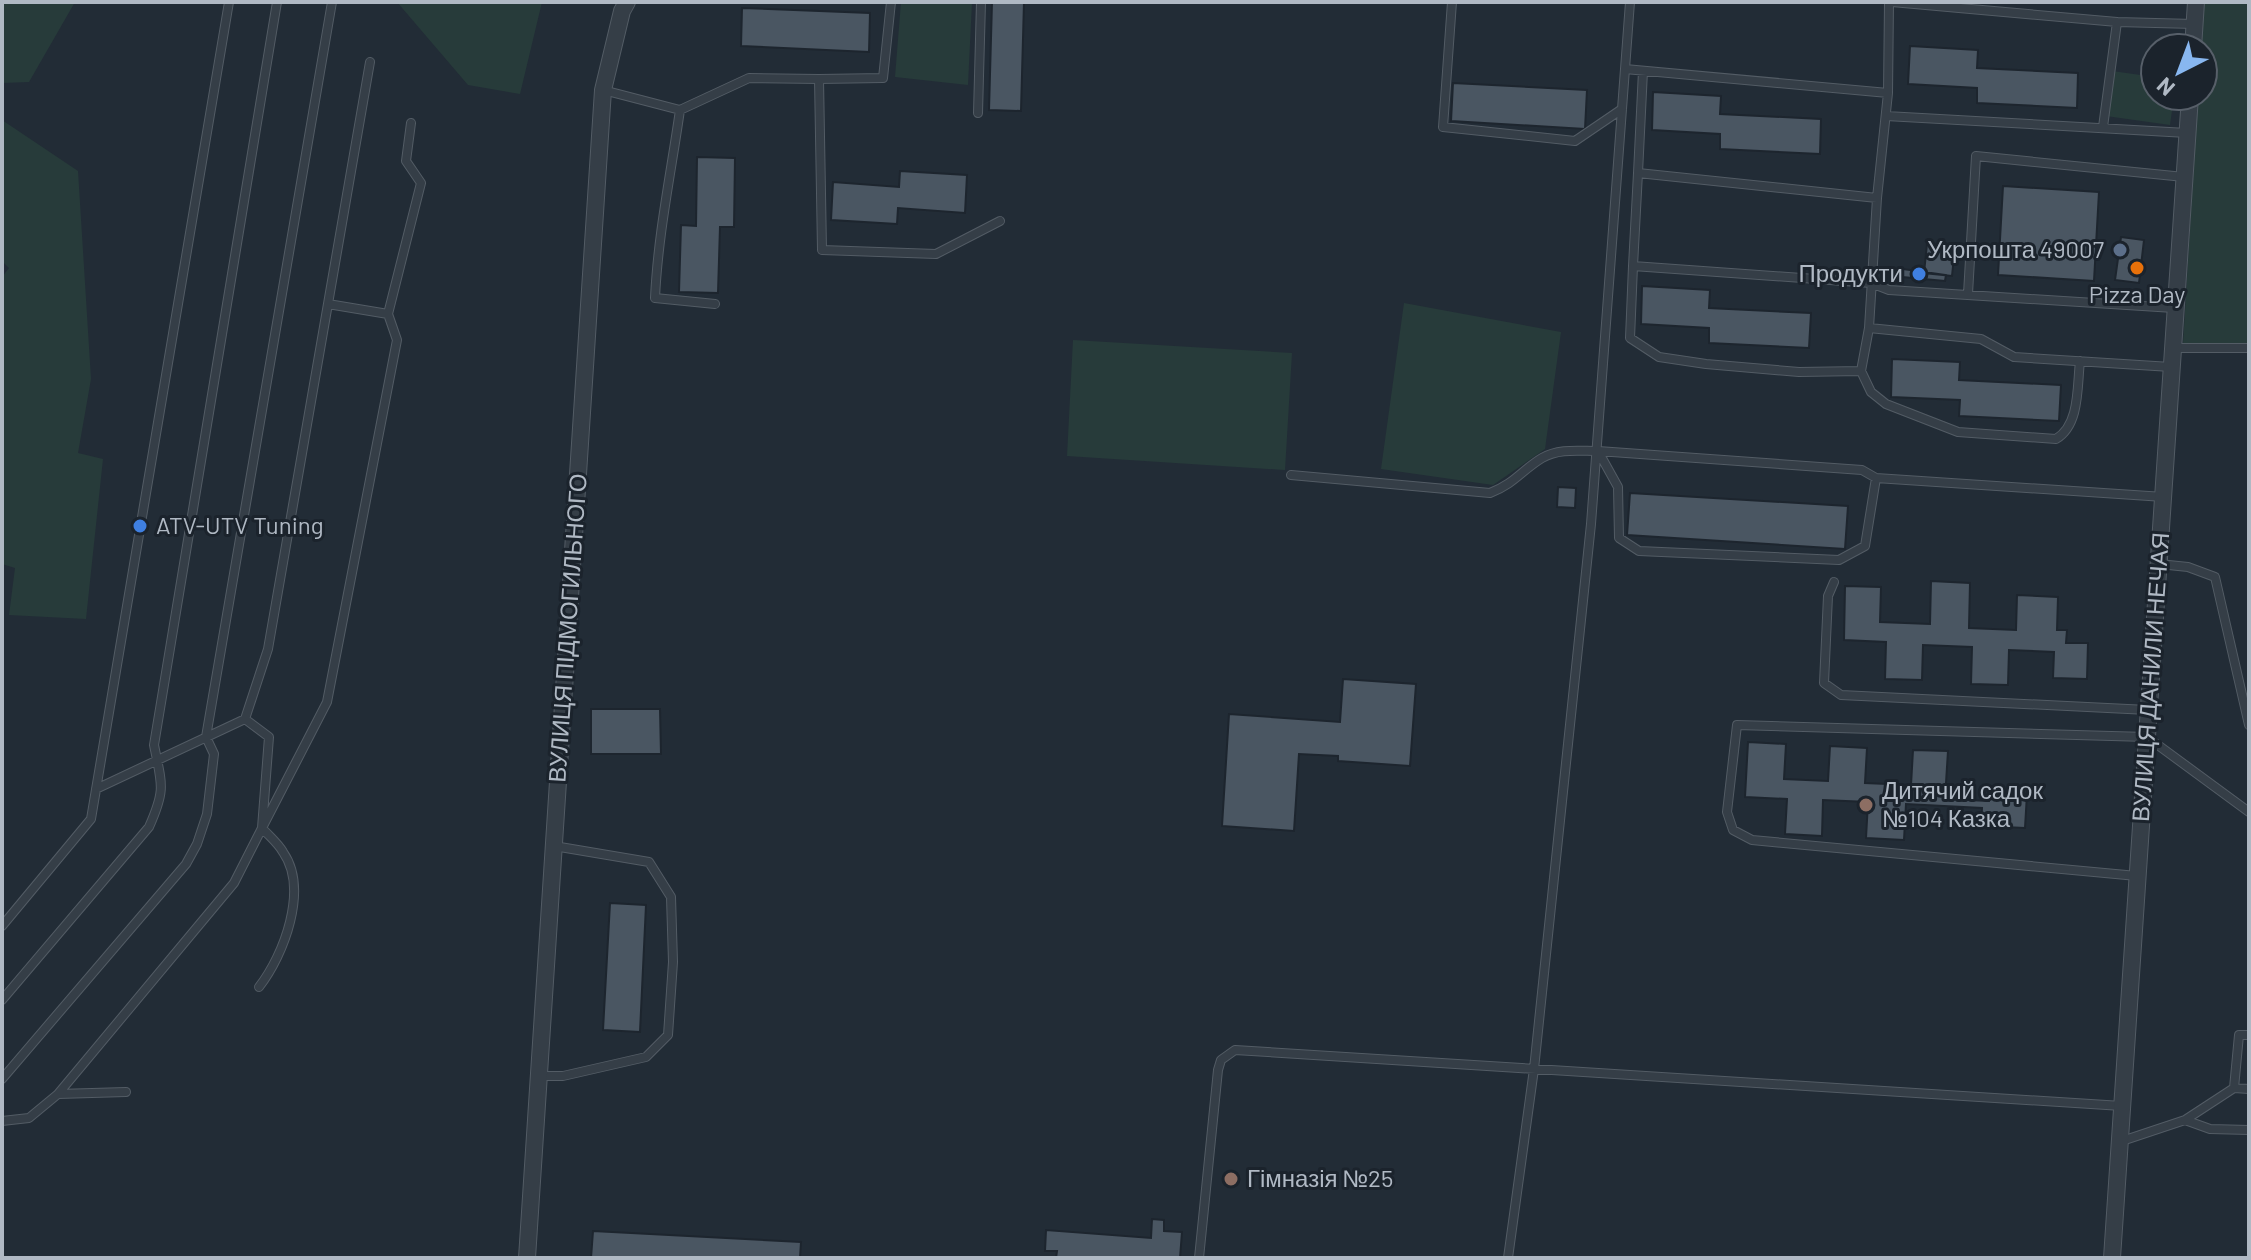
<svg xmlns="http://www.w3.org/2000/svg" width="2251" height="1260" font-family="Barlow,sans-serif">
  <style>
    .green { fill: #273b3a }
    .building { fill: #4a5662; stroke: #1d252e; stroke-width: 2 }
    .lines { fill: none; stroke-linecap: round; stroke-linejoin: round }
    .service-casing { stroke: #535c65; stroke-width: 10 }
    .minor-casing { stroke: #535c65; stroke-width: 18 }
    .service { stroke: #353e47; stroke-width: 8 }
    .minor { stroke: #353e47; stroke-width: 16 }
    .service-dot { fill: #5c6f8a; stroke: #1b232c; stroke-width: 3 }
    .food-dot { fill: #e8710a; stroke: #1b232c; stroke-width: 3 }
    .shop-dot { fill: #3f7fe0; stroke: #1b232c; stroke-width: 3 }
    .education-dot { fill: #8d6e63; stroke: #1b232c; stroke-width: 3 }
    .labels { text-anchor: middle; stroke-width: 6; stroke-linejoin: round; paint-order: stroke }
    .poi-label { font-size: 24px; fill: #b0b9c4; stroke: #1b232c; text-anchor: start }
    .street-label { font-size: 24px; fill: #b0b9c4; stroke: #1b232c }
  </style>
  <rect width="100%" height="100%" fill="#222c36"/>
  <path class="green" d="M2,2H75L29,82L2,83Z
    M397,2H542L520,94L468,85Z
    M901,2H972L968,85L895,77Z
    M2204,2H2249V343L2183,344L2198,96H2203L2201,48Z
    M2112,71L2155,77V96H2174L2170,125L2106,116Z
    M2,120L78,171L91,379L78,453L103,459L86,619L9,615L15,568L2,564V277L9,268L2,261Z
    M1404,303L1561,332L1545,449L1493,485L1381,469Z
    M1073,340L1292,353L1285,470L1067,456Z"/>
  <path class="building" d="M992,2H1024L1021,111L989,110Z
    M742,8L870,13L869,52L741,46Z
    M1910,46L1978,50L1977,68L2078,73L2077,108L1977,103V88L1908,84Z
    M1453,83L1587,90L1585,129L1451,121Z
    M1653,92L1721,96L1720,114L1821,119L1820,154L1720,149V134L1652,130Z
    M697,157L735,158L734,227H720L718,293L679,292L681,225L696,226Z
    M900,171L967,175L965,213L898,208L897,224L831,220L833,182L899,187Z
    M2003,186L2099,192L2094,281L1998,275Z
    M2121,237L2144,240L2139,283L2115,280Z
    M1927,244L1955,247L1952,276L1924,273Z
    M1903,269L1946,275L1945,281L1902,277Z
    M1642,286L1710,290L1709,308L1811,313L1809,348L1709,343V328L1641,324Z
    M1892,359L1960,362L1959,380L2061,385L2059,421L1959,416L1960,400L1891,397Z
    M1558,487L1576,488L1575,508L1557,507Z
    M1630,493L1848,506L1845,549L1627,535Z
    M1931,581L1970,583L1969,628L2016,630L2017,595L2058,597L2057,630H2067L2066,643H2088L2087,679L2053,678L2054,652L2009,650L2008,685L1971,684L1972,647L1923,645L1922,680L1885,679L1886,642L1844,640L1845,586L1881,587L1880,622L1930,624Z
    M1343,679L1416,684L1410,766L1338,761V756L1299,754L1294,831L1222,826L1229,714L1340,722Z
    M591,709H660L661,754H591Z
    M1748,742L1786,744L1784,779L1828,781L1830,746L1867,748L1865,783L1911,785L1913,750L1948,751L1945,799L1989,801L1990,792L2027,794L2025,828L1981,826L1982,808L1906,804L1904,840L1866,838L1868,802L1823,800L1822,836L1785,834L1787,799L1745,797Z
    M610,903L646,905L640,1032L603,1030Z
    M1152,1219L1164,1220V1231L1182,1232L1180,1258H1056L1057,1251H1045L1046,1230L1151,1238Z
    M593,1231L801,1242L800,1258H591Z"/>
  <g class="lines">
    <g class="service-casing">
      <path id="service" d="M1452,2L1443,127L1575,141L1622,109
        M1889,2L1888,93L1877,198L1869,328L1981,339L2014,357L2171,367
        M1892,2L2117,22L2194,24
        M1625,69L1888,93
        M1643,71L1638,173L1877,198
        M819,79L883,78L891,2
        M603,90L680,110L749,78L819,79L822,250L936,254L1000,221
        M680,110C671,173 658,234 655,298L715,304
        M978,113L981,2
        M1886,116L2187,133
        M2103,127L2117,22
        M1638,173L1633,266L1871,283L1889,290L2174,308
        M1633,266L1630,338L1659,357L1706,364L1799,372L1861,371L1869,328
        M1968,294L1976,156L2184,177
        M328,304L388,314L421,183L406,161L411,123
        M2173,348H2249
        M1861,371L1871,392L1886,404L1958,432L2056,439C2080,425 2077,387 2080,361
        M1598,451L1862,470L1876,478L2164,497
        M1291,475L1490,493C1514,484 1522,470 1542,458C1559,448 1579,451 1598,451L1618,487L1619,538L1639,551L1839,560L1865,546L1876,478
        M2159,564L2188,567L2215,577L2249,725
        M1834,582L1828,596L1824,683L1841,695L2148,710
        M96,789L245,719L268,649L370,62
        M2137,876L1752,840L1733,830L1727,812L1737,725L2147,737L2249,812
        M2,926L91,819L229,2
        M259,987C284,955 309,889 283,852C278,843 269,836 262,828L327,702L397,340L388,314
        M2,1000L149,827C166,789 162,785 154,745L277,2
        M540,1076H563L646,1057L668,1035L673,962L671,897L649,862L554,846
        M2,1079L186,864L197,844L207,814L214,754L206,737L332,2
        M2234,1088L2239,1035H2249
        M58,1094L234,883L262,828L269,737L245,719
        M2185,1120L2210,1129L2249,1130
        M2,1121L29,1118L58,1094L126,1092
        M2122,1141L2185,1120L2234,1088L2249,1089
        M1199,1258L1218,1070L1221,1060L1235,1050L2122,1106
        M1508,1258L1534,1069L1591,524L1630,2"/>
    </g>
    <g class="minor-casing">
      <path id="minor" d="M2193,48L2196,2
        M527,1258L603,90L622,11L627,2
        M2112,1258L2190,96"/>
    </g>
    <use href="#service" class="service"/>
    <use href="#minor" class="minor"/>
  </g>
  <circle class="service-dot" cx="2120" cy="250" r="8"/>
  <circle class="food-dot" cx="2137" cy="268" r="8"/>
  <g class="shop-dot">
    <circle cx="1919" cy="274" r="8"/>
    <circle cx="140" cy="526" r="8"/>
  </g>
  <g class="education-dot">
    <circle cx="1866" cy="805" r="8"/>
    <circle cx="1231" cy="1179" r="8"/>
  </g>
  <g class="labels">
    <g class="poi-label">
      <text x="2104" y="258" text-anchor="end">Укрпошта 49007</text>
      <text x="1903" y="282" text-anchor="end">Продукти</text>
      <text x="2137" y="303" text-anchor="middle">Pizza Day</text>
      <text x="156" y="534">ATV-UTV Tuning</text>
      <text x="1882" y="799">Дитячий садок<tspan x="1882" dy="28">№104 Казка</tspan></text>
      <text x="1247" y="1187">Гімназія №25</text>
    </g>
    <g class="street-label">
      <text transform="translate(568 628) rotate(-86)" y="8">ВУЛИЦЯ ПІДМОГИЛЬНОГО</text>
      <text transform="translate(2151 677) rotate(-86)" y="8">ВУЛИЦЯ ДАНИЛИ НЕЧАЯ</text>
    </g>
  </g>
  <rect width="2251" height="1260" fill="none" stroke="#b0b9c4" stroke-width="8"/>
  <g transform="translate(2179 72) rotate(222)"><circle r="38" fill="#1b232c" stroke="#575f69" stroke-width="2"/>
  <path d="M0-6L14 30L0 20L-14 30Z" fill="#88b7f0"/>
  <text y="-12" font-size="22" font-weight="bold" text-anchor="middle" fill="#b0b9c4">N</text>
  </g>
</svg>
